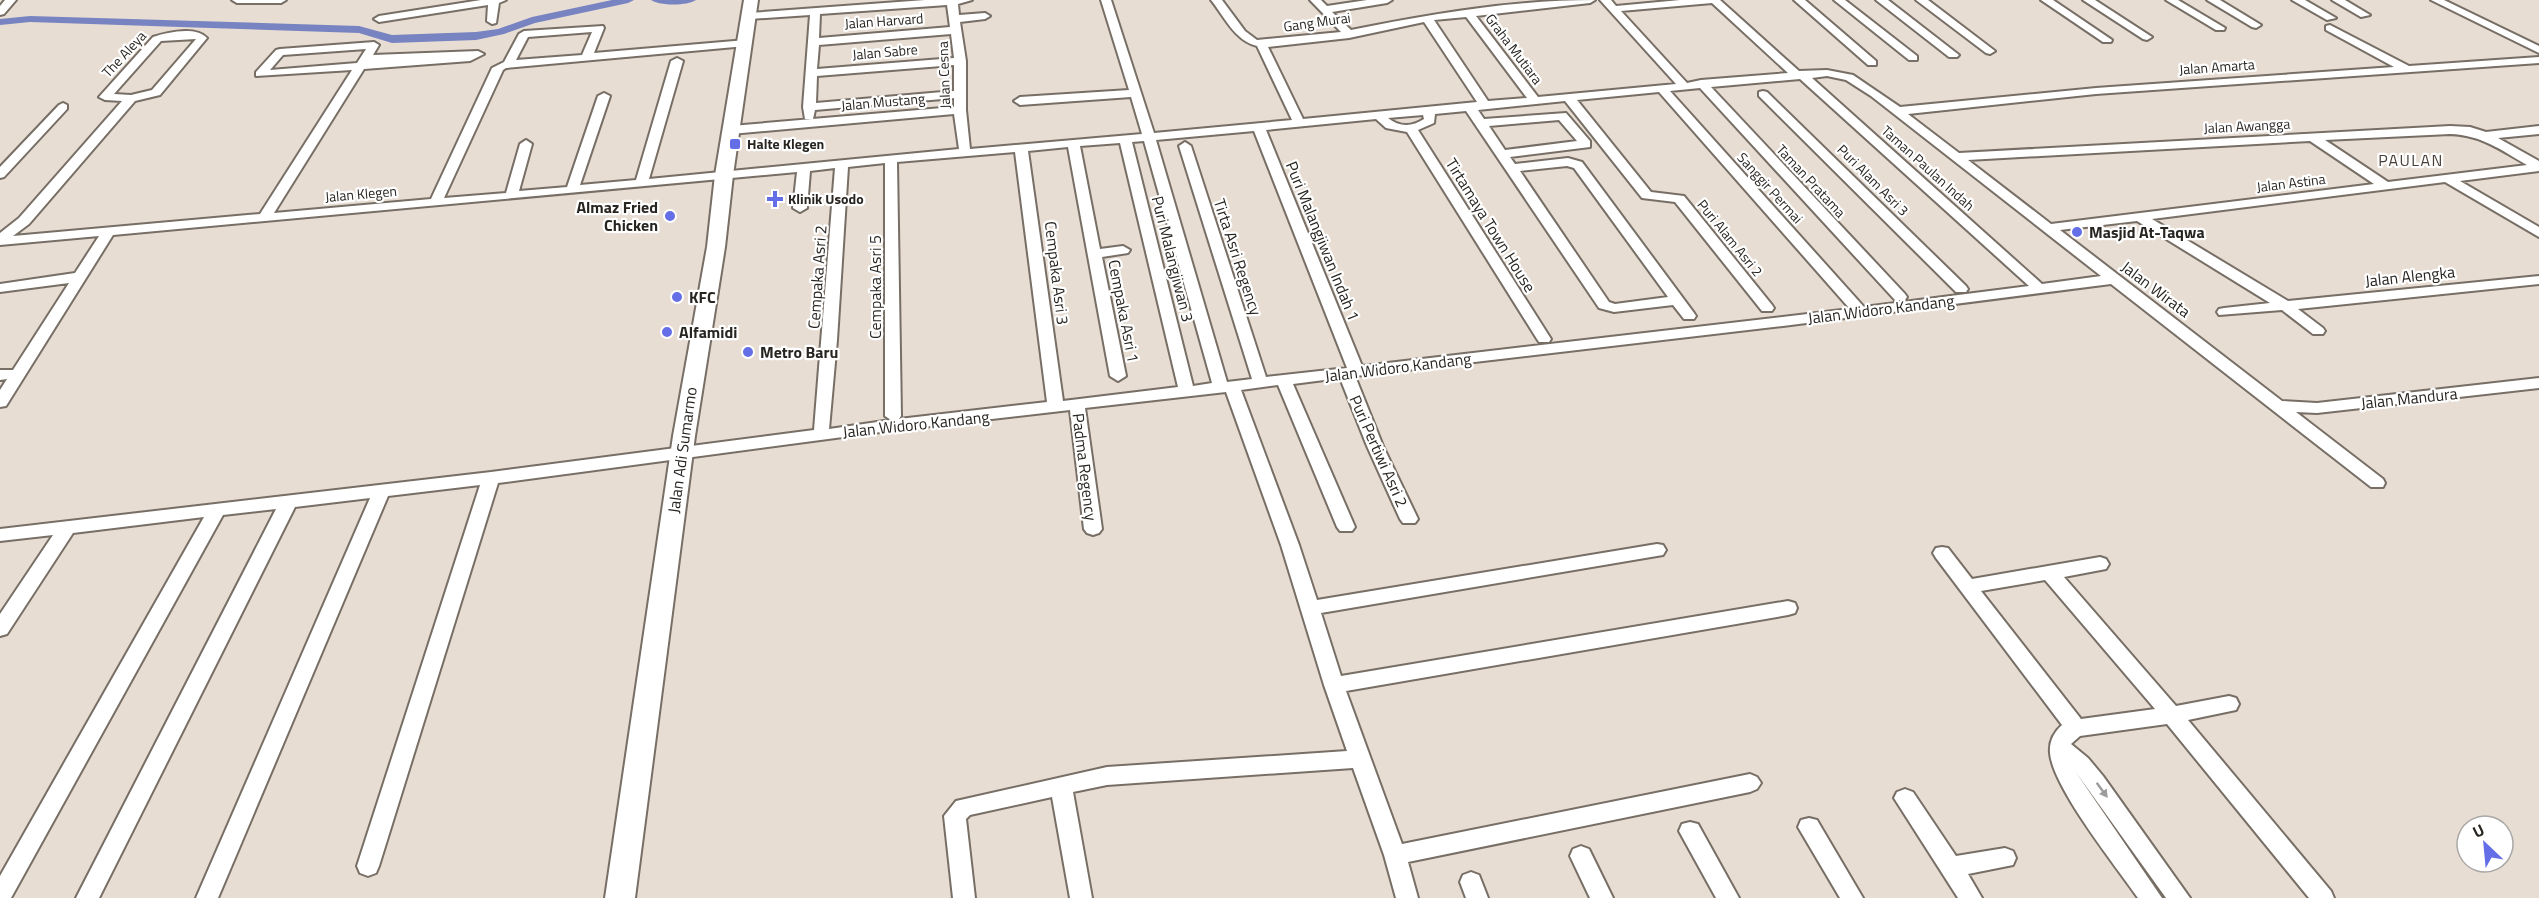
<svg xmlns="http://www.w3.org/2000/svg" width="2539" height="898" font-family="'Titillium Web',sans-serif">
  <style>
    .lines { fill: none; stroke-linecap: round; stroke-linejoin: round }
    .canal { fill: #7883c1; fill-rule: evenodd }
    .street-casing { stroke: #776e65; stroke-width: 4 }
    .secondary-casing { stroke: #776e65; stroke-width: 4 }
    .street { fill: #fff; fill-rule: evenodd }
    .secondary { fill: #fff; fill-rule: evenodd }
    .oneway { fill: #9e9d9b }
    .poi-dot { fill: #646ee7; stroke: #fff; stroke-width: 2 }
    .labels { text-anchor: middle; stroke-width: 4.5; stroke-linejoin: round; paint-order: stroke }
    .far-street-label { font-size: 14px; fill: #282521; stroke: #fff }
    .far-poi-label { font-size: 14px; font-weight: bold; fill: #282521; stroke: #fff; text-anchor: start }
    .far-quarter-label { font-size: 16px; letter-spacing: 1.5px; fill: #494139; stroke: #fff }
    .poi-label { font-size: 16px; font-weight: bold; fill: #282521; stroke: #fff; text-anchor: start }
    .street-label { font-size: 16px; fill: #282521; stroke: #fff }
  </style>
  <rect width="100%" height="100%" fill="#e7ddd3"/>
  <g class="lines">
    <path class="canal" d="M612,0H634L628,3L535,23L504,34L476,40L392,43L359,33L30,22L0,25V19L30,16L359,26L392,35L476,32L498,29L532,17Z
      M651,0H696C687,6 660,6 651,0Z"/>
    <g class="street-casing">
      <path id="street" d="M5,0H16L4,14L0,15V6Z
        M232,0H286L281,3H237Z
        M481,0H506L499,3L496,23L492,24L487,21L488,5L379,22L374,19L379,16Z
        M925,0H972L958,4L959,15L985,13L990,16L985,19L960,22L966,61V110L970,149L1142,134L1131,97L1020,105L1014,101L1020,97L1129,90L1101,0H1111L1154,133L1292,120L1257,46C1235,41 1224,16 1211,0H1222L1245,31L1257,40L1341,32L1310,0H1321L1327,6L1367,0H1392L1387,3L1332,12L1351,30C1431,14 1513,0 1595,0L1590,3L1476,16L1538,97L1676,84L1600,0H1611L1616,6L1680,0H1720L1799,71L1827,70L1853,75L1900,107L2096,88L2394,67L2326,30V26L2330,25L2409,66L2539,57V63L2096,94L1908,114L1959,153L2450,126L2470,127L2486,132L2539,126V134L2498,138L2539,161V171L2460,181L2539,227V237L2445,182L2152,219L2288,301L2539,276V284L2298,309L2323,328L2325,331L2323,334H2313L2282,310L2219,315L2217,312L2219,309L2224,308L2270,303L2137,221L2060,230L2282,401L2317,403L2539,378V388L2317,413L2296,412L2383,479L2385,483L2383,487H2371L2111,284L1783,326L1355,376L1383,446L1418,519L1415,523H1403L1400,519L1367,446L1340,378L1293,384L1355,527L1352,531H1340L1337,527L1278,385L1241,390L1299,545L1317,600L1657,544L1663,545L1666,550L1663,555L1657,556L1321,613L1341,676L1788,601L1795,603L1797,608L1795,613L1788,615L1346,691L1402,844L1750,774L1757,777L1761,783L1757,789L1750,792L1408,862L1418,898H1396L1384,855L1353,768L1107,785L1073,792L1092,898H1070L1052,797L970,815L966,819L975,898H953L944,816L956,801L1107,767L1347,751L1324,685L1281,545L1226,392L1085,408L1102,529L1099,533L1093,535L1087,533L1084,529L1070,410L896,430L498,483L379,866L376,873L368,876L360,873L357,866L480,485L388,496L218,898H196L370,498L295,507L99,898H76L276,509L223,515L11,898H0V876L204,517L73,533L7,634L0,636V614L53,535L0,541V529L491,472L814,430L835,168L810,171L807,208L800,212L793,208L797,172L113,235L6,406L0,407V390L7,379L0,380V370H13L69,283L0,292V284L75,273L99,236L0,245V233L19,218L122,101L105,100L99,97L153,37C168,32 196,26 207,38L160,95L135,101L29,224L13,236L260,214L352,70L256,76V72L276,50L280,49L374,42L379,45L373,55L478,51L484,54L470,61L364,69L274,213L431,199L492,68L504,62L519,34L524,31L603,26L604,28L594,53L746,40L751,43L746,46L506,68L503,70L444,198L506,193L520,144L526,140L532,144L519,191L567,187L598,96L604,93L610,96L580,185L636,180L671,61L677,58L683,61L649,179L959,149L954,114L731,134L725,130L731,126L954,107V98L815,110L813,119H805L803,107L810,15L749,19L744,16L749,13ZM1712,3L1788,73L1701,80L1687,83L1621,11ZM947,5L950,27L819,38L820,14ZM1466,17L1467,18L1527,98L1488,101L1434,20ZM1424,22L1477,102L1303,119L1268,47L1349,38ZM592,32L582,55L516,60L528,37ZM951,34L954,58L817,69L819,45ZM196,39L152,90L131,95L114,94L161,41ZM366,49L357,63L270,70L283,55ZM954,65V91L816,103L817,76ZM1827,76L1846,80L1871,96L2101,276L2042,284L1812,78ZM1800,79L2029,286L1864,307L1670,91L1700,88L1895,300H1905L1907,297L1905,294L1711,87ZM1659,92L1850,309L1362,366L1266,130L1376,119L1386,128L1407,132L1537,339L1539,342H1549L1551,339L1418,130L1434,123L1435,114L1466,111L1599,308L1614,312L1673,305L1684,319H1694L1696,316L1694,313L1582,162L1568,158L1515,164L1510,157L1590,147V141L1566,113L1484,119L1478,110L1565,101L1642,198L1675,202L1762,311H1772L1774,308L1772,305L1684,196L1651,192L1577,100ZM1423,115L1424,119C1412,127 1399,127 1388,118ZM1559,120L1577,141L1505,150L1489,126ZM1254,131L1347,368L1266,377L1191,146L1185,142L1179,146L1252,379L1227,382L1156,140ZM2450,134C2481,135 2501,150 2527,165L2388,182L2325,140ZM1144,141L1212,383L1193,386L1132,142ZM2310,141L2374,184L2051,224L1968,160ZM1120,143L1178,387L1063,401L1028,151L1068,147L1110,376L1118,381L1126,376L1102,257L1128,253L1130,250L1123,246L1100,249L1080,146ZM1015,152L1047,402L899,419L901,416L897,162ZM885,163V416L891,420L829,429L837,340L848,167ZM1567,166L1574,168L1668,297L1615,304L1609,302L1520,171Z
        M1794,0H1805L1876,61V65H1868Z
        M1834,0H1845L1917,56V60H1909Z
        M1876,0H1888L1959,55L1957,57H1949Z
        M1916,0H1928L1995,51L1990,54L1986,53Z
        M2041,0H2053L2112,40L2111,42H2103Z
        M2083,0H2095L2152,37L2147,40L2143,39Z
        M2166,0H2178L2225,28L2224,30H2216Z
        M2207,0H2220L2261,25L2256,28L2252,27Z
        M2292,0H2305L2336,18L2327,20Z
        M2332,0H2345L2370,15L2361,17Z
        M2431,0H2444L2539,46V53Z
        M1763,91L1767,92L1966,286L1968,289L1966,292H1956L1759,96V92Z
        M63,103L67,105V109L4,177L0,178V167L59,105Z
        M1942,547L1948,548L1972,579L2100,557L2106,559L2109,564L2106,569L2064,577L2176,706L2229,696L2236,698L2239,704L2236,710L2188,720L2331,891L2334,898H2309L2167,724L2080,736L2071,744L2088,758L2103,776L2190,898H2166L2075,771L2162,898H2138C2116,866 2053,788 2050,753C2049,742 2054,732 2062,725L1936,558L1933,553L1936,548ZM2045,580L2155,709L2081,719L1981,591Z
        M1905,789L1913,792L1956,856L2005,848L2013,851L2016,858L2013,865L1968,874L1982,898H1958L1894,798L1897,792Z
        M1809,818L1817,820L1863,898H1840L1798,827L1801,820Z
        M1690,822L1698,824L1739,898H1716L1679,831L1682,824Z
        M1581,846L1589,849L1613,898H1590L1570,856L1573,849Z
        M1471,872L1479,875L1488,898H1466L1460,882L1463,875Z"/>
    </g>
    <g class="secondary-casing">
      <path id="secondary" d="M744,0H758L733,175L725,247L695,436L635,898H605L673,436L707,247L715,175Z"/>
    </g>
    <use href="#street" class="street"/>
    <use href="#secondary" class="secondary"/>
  </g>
  <defs><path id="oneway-solid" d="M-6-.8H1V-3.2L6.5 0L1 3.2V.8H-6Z" transform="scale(1.5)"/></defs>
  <use class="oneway" href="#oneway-solid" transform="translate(2102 790) rotate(54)"/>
  <g class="poi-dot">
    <rect x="729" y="138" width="12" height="12" rx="3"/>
    <path d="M772 190h6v6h6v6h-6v6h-6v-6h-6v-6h6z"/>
    <circle cx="670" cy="216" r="6"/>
    <circle cx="2077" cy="232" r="6"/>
    <circle cx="677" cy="297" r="6"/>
    <circle cx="667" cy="332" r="6"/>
    <circle cx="748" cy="352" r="6"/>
  </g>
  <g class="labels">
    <g class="far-street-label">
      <text transform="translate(884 21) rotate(-4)" y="5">Jalan Harvard</text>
      <text transform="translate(1317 22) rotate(-8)" y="5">Gang Murai</text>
      <text transform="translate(1514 49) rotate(53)" y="5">Graha Mutiara</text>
      <text transform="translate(885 52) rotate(-5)" y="5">Jalan Sabre</text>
      <text transform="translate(124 54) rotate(-47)" y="5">The Aleya</text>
      <text transform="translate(2217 67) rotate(-4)" y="5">Jalan Amarta</text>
      <text transform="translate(944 75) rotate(-92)" y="5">Jalan Cesna</text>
      <text transform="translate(883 102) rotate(-5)" y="5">Jalan Mustang</text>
      <text transform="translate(2247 126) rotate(-3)" y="5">Jalan Awangga</text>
      <text transform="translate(1928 168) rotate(42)" y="5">Taman Paulan Indah</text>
      <text transform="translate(1873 180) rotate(45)" y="5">Puri Alam Asri 3</text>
      <text transform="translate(1811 181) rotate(47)" y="5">Taman Pratama</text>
      <text transform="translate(2291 183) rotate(-7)" y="5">Jalan Astina</text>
      <text transform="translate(1770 188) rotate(48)" y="5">Sanggir Permai</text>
      <text transform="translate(361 194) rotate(-5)" y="5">Jalan Klegen</text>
      <text transform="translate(1730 238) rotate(51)" y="5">Puri Alam Asri 2</text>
    </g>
    <g class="far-poi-label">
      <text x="747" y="149">Halte Klegen</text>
      <text x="788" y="204">Klinik Usodo</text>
    </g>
    <g class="far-quarter-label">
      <text x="2411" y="166">PAULAN</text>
    </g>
    <g class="poi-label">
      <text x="658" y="213" text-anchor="end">Almaz Fried<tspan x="658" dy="18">Chicken</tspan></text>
      <text x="2089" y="238">Masjid At-Taqwa</text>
      <text x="689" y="303">KFC</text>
      <text x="679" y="338">Alfamidi</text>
      <text x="760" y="358">Metro Baru</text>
    </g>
    <g class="street-label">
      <text transform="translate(1491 225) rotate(58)" y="6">Tirtamaya Town House</text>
      <text transform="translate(1323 241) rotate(68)" y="6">Puri Malangjiwan Indah 1</text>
      <text transform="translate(1238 257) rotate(72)" y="6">Tirta Asri Regency</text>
      <text transform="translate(1173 259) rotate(76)" y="6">Puri Malangjiwan 3</text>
      <text transform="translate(1057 273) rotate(83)" y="6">Cempaka Asri 3</text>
      <text transform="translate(2410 276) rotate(-6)" y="6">Jalan Alengka</text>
      <text transform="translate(817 277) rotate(-86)" y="6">Cempaka Asri 2</text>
      <text transform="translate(875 287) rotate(-90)" y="6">Cempaka Asri 5</text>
      <text transform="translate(2156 289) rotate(37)" y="6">Jalan Wirata</text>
      <text transform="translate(1881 309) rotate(-7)" y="6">Jalan Widoro Kandang</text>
      <text transform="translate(1124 311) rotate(79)" y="6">Cempaka Asri 1</text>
      <text transform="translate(1398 367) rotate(-7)" y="6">Jalan Widoro Kandang</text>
      <text transform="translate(2409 398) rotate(-6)" y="6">Jalan Mandura</text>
      <text transform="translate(916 424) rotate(-6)" y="6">Jalan Widoro Kandang</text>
      <text transform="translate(682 450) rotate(-82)" y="6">Jalan Adi Sumarmo</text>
      <text transform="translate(1379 451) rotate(66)" y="6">Puri Pertiwi Asri 2</text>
      <text transform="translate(1085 467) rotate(83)" y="6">Padma Regency</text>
    </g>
  </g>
  <g transform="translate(2485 844) rotate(334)"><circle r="28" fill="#ffffff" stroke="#a9a8a6" stroke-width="1.5"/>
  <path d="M0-4.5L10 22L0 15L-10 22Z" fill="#646ee7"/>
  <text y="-9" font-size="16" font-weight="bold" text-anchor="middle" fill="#282521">U</text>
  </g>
</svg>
